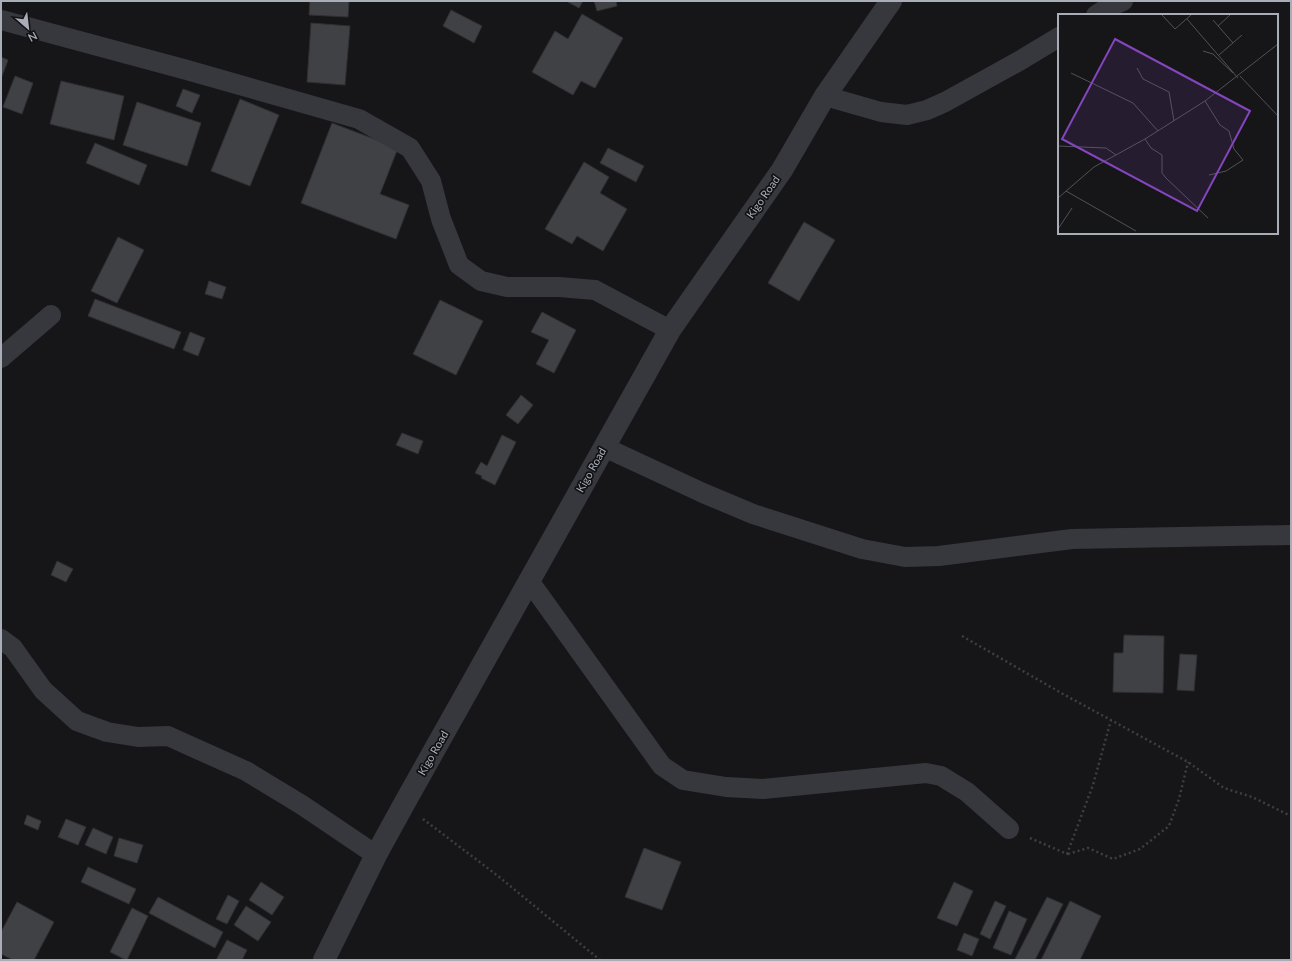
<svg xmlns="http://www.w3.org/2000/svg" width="1292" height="961" font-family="Lato,sans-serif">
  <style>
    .building { fill: #404145; stroke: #303034 }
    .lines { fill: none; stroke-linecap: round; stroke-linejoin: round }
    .path { stroke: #3d3f44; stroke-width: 2.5; stroke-dasharray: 2 3; stroke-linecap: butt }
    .minor { stroke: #37383d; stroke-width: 20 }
    .tertiary { stroke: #37383d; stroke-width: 22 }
    .labels { text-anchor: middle; stroke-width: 3.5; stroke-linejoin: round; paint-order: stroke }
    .street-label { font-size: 11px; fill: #a8adb8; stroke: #111113 }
    .inset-road { fill: none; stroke: #505258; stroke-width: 1 }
    .view { fill: #8446be; fill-opacity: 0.15; stroke: #8446be; stroke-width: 2 }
    .inset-edge { fill: none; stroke: #a8adb8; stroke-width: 2 }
  </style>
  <rect width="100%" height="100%" fill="#161618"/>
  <path class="building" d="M310,1H349L348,17L309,15Z
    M566,1H583L579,8Z
    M594,1H616L617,6L597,11Z
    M451,10L482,26L474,43L443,26Z
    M582,14L623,38L595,88L581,81L573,95L532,72L555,31L568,39Z
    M311,23L350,26L345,85L307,82Z
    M1,57L8,60L1,79Z
    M15,76L33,83L22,114L3,107Z
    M61,81L124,96L114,140L50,124Z
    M183,89L200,95L192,113L176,106Z
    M240,99L279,115L250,186L211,171Z
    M137,102L201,123L187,166L123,145Z
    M332,123L398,148L380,194L409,205L396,239L301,203Z
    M95,143L147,165L139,185L86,163Z
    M608,148L644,166L636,182L600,163Z
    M584,162L609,177L600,193L627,209L603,251L577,236L572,244L545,229Z
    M804,222L835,240L799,301L768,283Z
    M118,237L144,250L117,303L91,291Z
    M209,281L226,287L222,299L205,294Z
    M95,299L181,332L174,349L88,316Z
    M440,300L483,321L456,375L413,354Z
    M542,312L576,330L554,373L536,364L549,340L531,332Z
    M190,332L205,338L198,356L183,350Z
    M521,395L533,405L518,424L506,415Z
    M402,433L423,441L418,454L396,445Z
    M502,435L516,442L495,485L481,478L482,476L475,473L481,462L487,466Z
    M57,561L73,569L66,582L51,575Z
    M1124,635L1164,636L1163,693L1113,692L1114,653H1123Z
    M1180,654L1197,655L1194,691L1177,690Z
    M27,815L41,821L38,830L24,824Z
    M66,819L86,827L78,845L58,837Z
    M93,828L113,837L106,854L85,845Z
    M119,838L143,845L137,863L114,856Z
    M644,848L681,862L662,910L625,897Z
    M88,867L136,889L129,904L81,882Z
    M261,882L284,897L272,915L249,900Z
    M954,882L973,891L957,926L937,918Z
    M228,895L239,901L227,924L216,919Z
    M158,897L223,932L215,948L149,913Z
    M1047,897L1063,904L1035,960H1017L1015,959Z
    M995,901L1006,906L990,939L980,934Z
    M1070,901L1101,916L1080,960H1041Z
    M17,902L54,922L34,960H13L1,954V932Z
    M246,906L271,922L258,941L234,925Z
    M132,908L148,916L127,960H126L110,952Z
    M1009,911L1027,919L1011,955L993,948Z
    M964,933L979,939L972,956L957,950Z
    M227,940L247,950L242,960H216Z"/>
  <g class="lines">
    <path class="path" d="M962,636L1063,694L1188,762L1224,788L1252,797L1291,816
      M423,819L498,876L600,960
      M1030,838L1067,854L1093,785L1111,720
      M1068,854L1088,848L1113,859L1140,849L1169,826L1179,799L1188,762"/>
    <path class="minor" d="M1096,15L1109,7L1123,1
      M1,20L187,70L359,119L410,148L431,181L441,219L459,265L481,281L507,287H559L595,290L670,330
      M825,96L881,112L907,115L927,110L945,102L1021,60L1059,37
      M1,358L51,315
      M604,447L703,493L753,514L862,549L905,557L939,556L1072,539L1291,535
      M530,582L662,766L683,780L726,787L763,789L926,773L941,776L967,792L1009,829
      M1,639L13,648L43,690L77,721L107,732L138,737L168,736L246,771L302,805L376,855"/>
    <path class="tertiary" d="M324,960L376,855L404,804L670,330L782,170L825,96L891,1"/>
  </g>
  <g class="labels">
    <g class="street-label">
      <text transform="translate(763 197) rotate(-55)" y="4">Kigo Road</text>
      <text transform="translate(591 470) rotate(-61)" y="4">Kigo Road</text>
      <text transform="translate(433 753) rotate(-60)" y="4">Kigo Road</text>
    </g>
  </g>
  <g transform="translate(1058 14)">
    <rect width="220" height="220" fill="#161618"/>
    <path class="inset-road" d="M104,1L117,15L133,1M129,5L180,64M155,6L175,29M160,12L172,1M145,37L155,40L175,59M161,41L184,21M79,54L85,65L111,78L116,107M13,59L75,89L100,117M182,62L220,102M147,87L162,111L171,117L176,135L185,146L168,157L151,161M87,125L93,134L104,141V159L108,164L150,204M0,132L48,134L58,141M8,177L78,217M0,184L36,153L87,125L147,87L220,30M0,215L14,194"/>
    <path class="view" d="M57,25L192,97L139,197L4,125Z"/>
    <rect width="220" height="220" class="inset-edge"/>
  </g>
  <rect width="1292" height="961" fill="none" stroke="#a8adb8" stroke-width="4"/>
  <g transform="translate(28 28) rotate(152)" stroke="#111113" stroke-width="3" paint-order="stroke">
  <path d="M0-3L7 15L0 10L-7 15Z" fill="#a8adb8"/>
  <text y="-6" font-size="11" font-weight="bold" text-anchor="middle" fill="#a8adb8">N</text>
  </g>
</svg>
